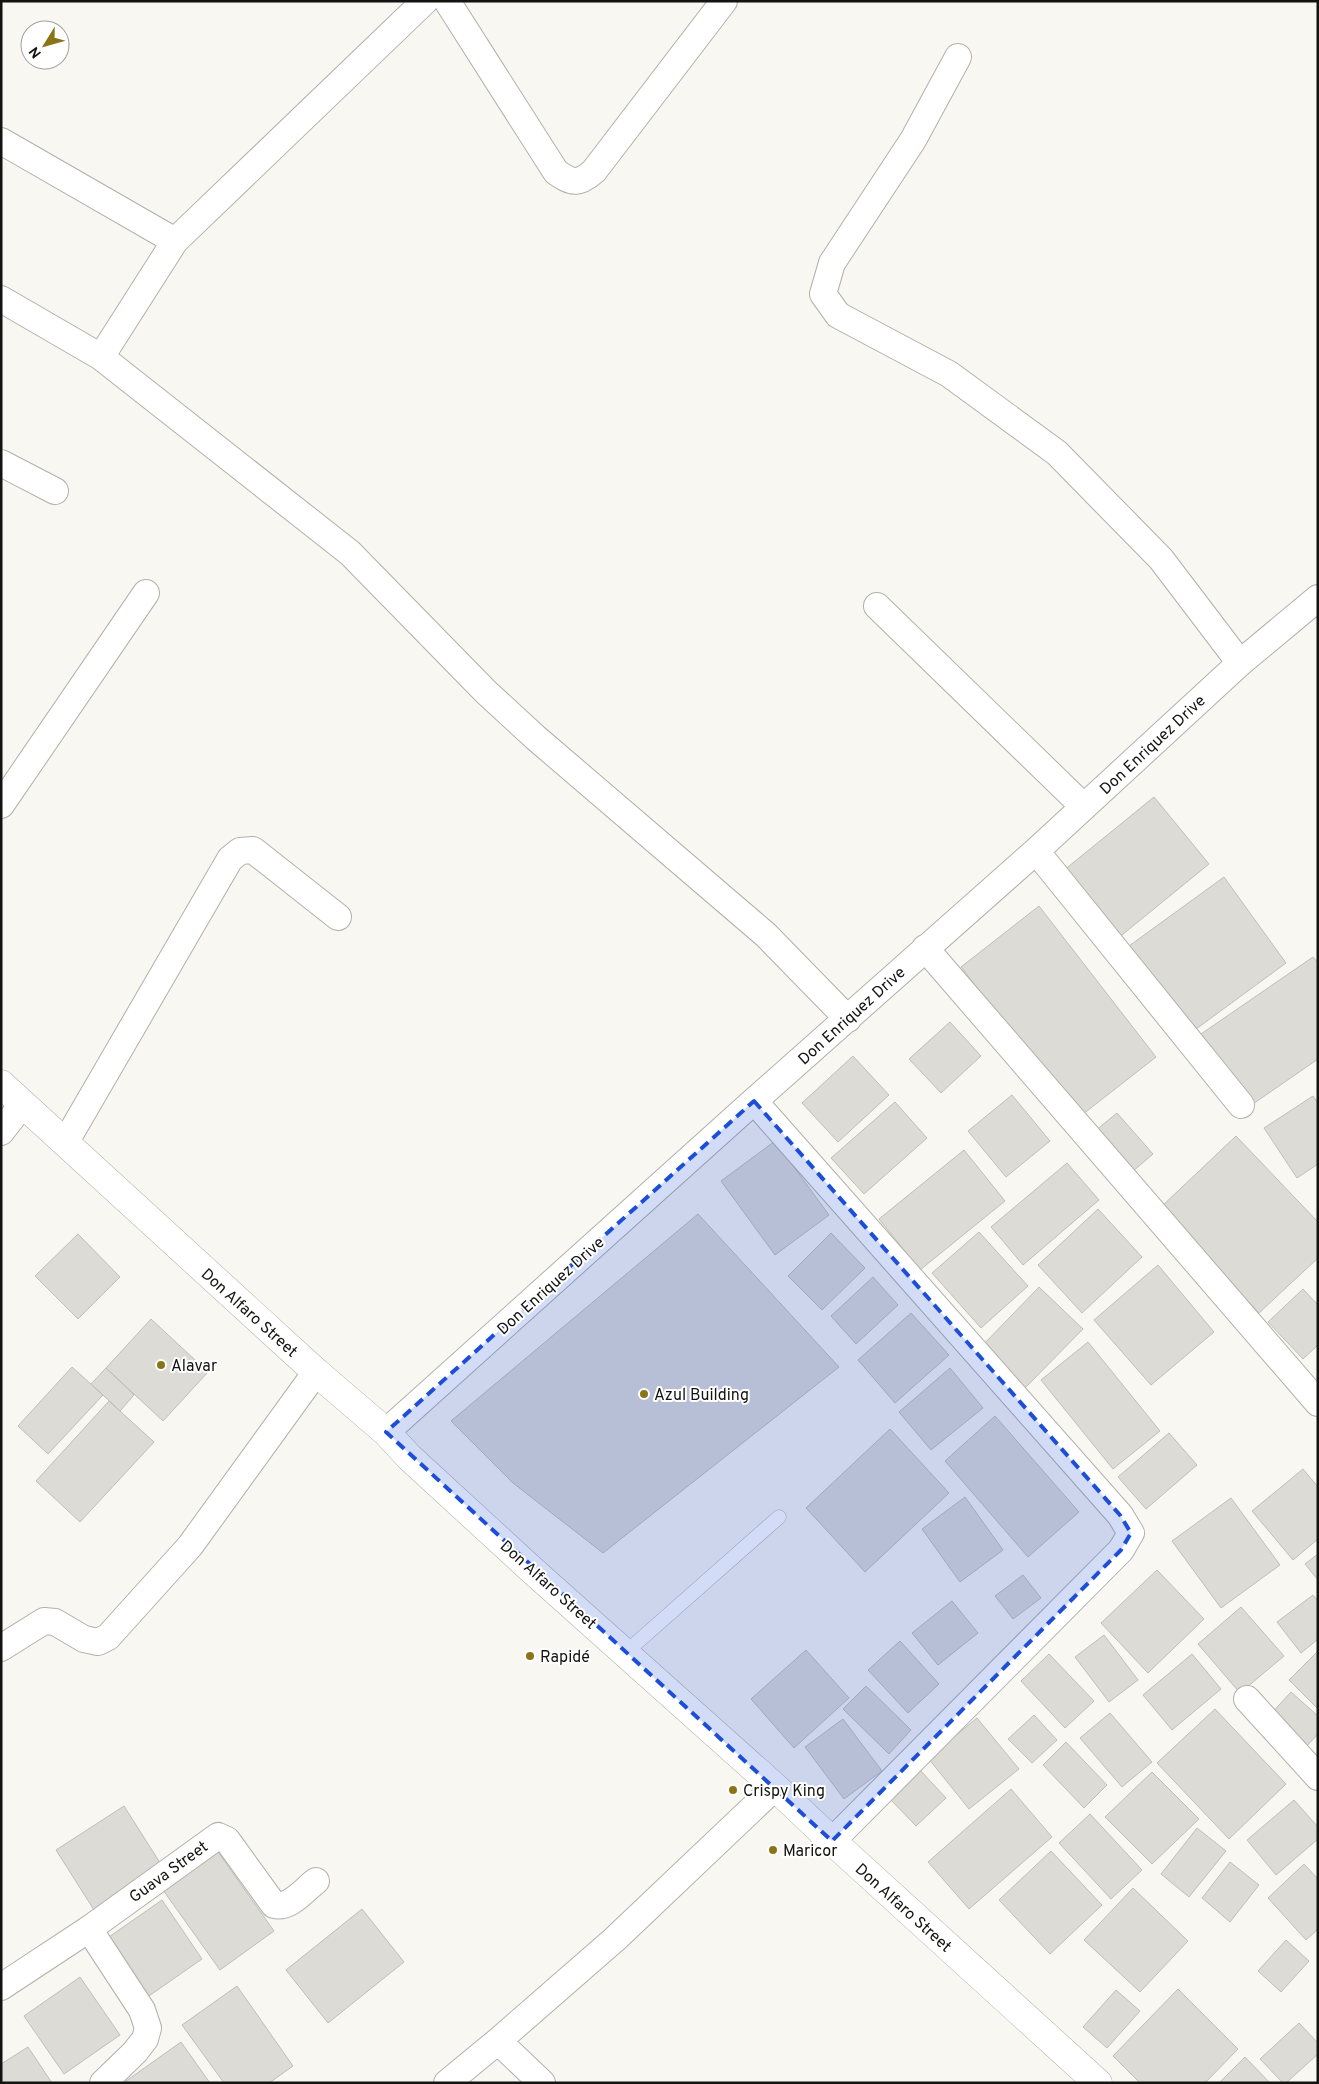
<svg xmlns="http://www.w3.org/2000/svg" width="1319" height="2084" font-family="Overpass,sans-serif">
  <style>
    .building { fill: #dddbd6; stroke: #c0beb9 }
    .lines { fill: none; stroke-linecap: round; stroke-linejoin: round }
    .lane-casing { stroke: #b1b0aa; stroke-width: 15 }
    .street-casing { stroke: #b1b0aa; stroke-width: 28 }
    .secondary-casing { stroke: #b1b0aa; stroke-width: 29 }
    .lane { stroke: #fff; stroke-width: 14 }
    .street { stroke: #fff; stroke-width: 26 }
    .secondary { stroke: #fff; stroke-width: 28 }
    .marked { fill: #1d4ed8; fill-opacity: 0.2; stroke: #1d4ed8; stroke-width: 4; stroke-dasharray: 10 6; stroke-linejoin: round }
    .poi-dot { fill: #8b7417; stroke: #fff; stroke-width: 2 }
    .labels { text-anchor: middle; stroke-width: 4; stroke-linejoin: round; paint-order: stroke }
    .street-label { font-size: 16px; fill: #131311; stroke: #fff }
    .poi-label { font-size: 16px; fill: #131311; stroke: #fff; text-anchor: start }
  </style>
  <rect width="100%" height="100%" fill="#f9f7f2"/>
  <path class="building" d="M1154,797L1209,864L1117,939L1063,871Z
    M1224,877L1286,963L1192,1032L1129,946Z
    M1039,906L1156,1057L1078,1118L961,967Z
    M1313,957L1318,963V1059L1250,1106L1201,1034Z
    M950,1022L981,1056L941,1093L909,1059Z
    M853,1056L889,1095L838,1142L802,1103Z
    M1012,1095L1050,1141L1006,1177L968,1131Z
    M1313,1096L1318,1103V1164L1297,1178L1264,1128Z
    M895,1102L927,1138L864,1194L831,1158Z
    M1117,1113L1153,1154L1125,1178L1089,1136Z
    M1236,1136L1318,1222V1258L1259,1313L1161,1207Z
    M775,1141L829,1215L775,1255L721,1181Z
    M964,1150L1005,1201L920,1270L879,1219Z
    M1067,1163L1099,1200L1023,1265L991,1227Z
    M1098,1209L1142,1257L1082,1313L1038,1265Z
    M698,1214L839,1367L603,1553L513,1483L451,1421Z
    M979,1232L1028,1286L981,1328L932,1273Z
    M831,1233L865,1268L822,1310L788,1276Z
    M78,1234L120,1277L78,1319L35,1276Z
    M1158,1265L1214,1332L1151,1385L1094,1320Z
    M873,1277L898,1305L856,1344L831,1316Z
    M1039,1287L1083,1329L1024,1389L981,1347Z
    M1303,1289L1318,1305V1345L1303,1359L1268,1322Z
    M911,1313L949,1355L895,1403L858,1360Z
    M151,1319L208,1372L163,1421L106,1368Z
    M1088,1342L1160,1431L1113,1469L1041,1380Z
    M72,1367L103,1395L48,1454L18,1426Z
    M106,1368L134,1395L120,1411L91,1384Z
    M950,1368L983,1408L931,1450L899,1412Z
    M109,1401L154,1442L80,1522L36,1481Z
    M995,1416L1079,1512L1028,1557L945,1461Z
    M890,1429L949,1493L865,1572L806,1508Z
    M1169,1433L1197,1465L1146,1509L1118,1477Z
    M1303,1469L1318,1487V1539L1293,1560L1252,1511Z
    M965,1497L1003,1550L960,1582L922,1529Z
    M1231,1498L1280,1565L1221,1608L1172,1541Z
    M1318,1554V1580L1305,1564Z
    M1157,1570L1204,1619L1148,1673L1101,1623Z
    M1023,1575L1041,1598L1013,1619L995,1596Z
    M1313,1595L1318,1601V1639L1301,1653L1277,1622Z
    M952,1601L978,1633L938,1665L912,1633Z
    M1241,1607L1284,1656L1240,1693L1198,1644Z
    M1104,1635L1138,1680L1109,1702L1075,1657Z
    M900,1641L939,1684L908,1713L868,1670Z
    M806,1650L849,1698L794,1748L751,1699Z
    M1318,1651V1709L1289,1680Z
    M1049,1654L1094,1701L1065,1728L1021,1681Z
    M1192,1654L1221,1689L1172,1730L1143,1695Z
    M866,1686L911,1730L889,1754L843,1709Z
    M1291,1692L1318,1716V1734L1304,1749L1268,1717Z
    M1215,1709L1286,1784L1229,1839L1157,1763Z
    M1110,1713L1152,1762L1122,1787L1080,1738Z
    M1034,1715L1057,1740L1032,1763L1008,1739Z
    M977,1718L1019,1769L969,1809L928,1758Z
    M843,1719L882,1771L844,1799L805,1747Z
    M1066,1742L1107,1785L1084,1808L1043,1765Z
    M920,1770L946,1798L916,1826L890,1799Z
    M1152,1772L1199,1819L1152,1864L1105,1817Z
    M1011,1789L1052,1837L969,1909L928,1862Z
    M1294,1800L1318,1827V1839L1276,1875L1247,1840Z
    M124,1806L162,1866L94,1910L56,1850Z
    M1090,1814L1142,1870L1111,1899L1059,1843Z
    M1197,1828L1226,1851L1189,1897L1161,1874Z
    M1051,1851L1102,1905L1050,1954L999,1900Z
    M218,1852L274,1931L220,1970L163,1890Z
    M1230,1862L1259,1885L1230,1922L1202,1898Z
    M1304,1864L1318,1879V1929L1306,1940L1268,1898Z
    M1133,1888L1188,1941L1140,1992L1084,1940Z
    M162,1900L202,1959L146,1998L106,1939Z
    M362,1909L404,1962L328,2023L286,1970Z
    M1286,1940L1309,1961L1281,1992L1258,1971Z
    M80,1977L120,2035L64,2074L24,2016Z
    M237,1986L293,2066L269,2083H224L182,2025Z
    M1178,1989L1238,2049L1205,2083H1140L1113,2056Z
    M1116,1990L1140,2011L1107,2048L1083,2027Z
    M1299,2023L1318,2043V2054L1286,2083H1283L1260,2059Z
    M181,2042L210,2083H127L126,2081Z
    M28,2047L52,2083H1V2064Z
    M1245,2057L1270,2083H1219Z"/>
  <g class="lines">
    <g class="lane-casing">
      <path id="lane" d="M625,1653L779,1517"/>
    </g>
    <g class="street-casing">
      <path id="street" d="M447,1L556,172C572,183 578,185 594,171L724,1
        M958,57L913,140L832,263L823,294L838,315L949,374L1057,453L1161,559L1240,663
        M1,141L175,241L425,1
        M1,299L101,357L175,241
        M101,357L350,553L486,692L536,738L766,935L848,1019
        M1,463L55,491
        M877,606L1084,807
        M1,805L146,593
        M1036,851L1241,1105
        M925,948L1318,1403
        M754,1101L1120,1515L1131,1533L1121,1550L832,1841
        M1,1132L22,1105
        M65,1143L230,859L240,851L253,850L338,917
        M386,1432L754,1101L1036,851L1240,663L1318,598
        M1,1648L44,1621L55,1622L84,1639L98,1642L108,1637L190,1546L316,1372
        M1247,1699L1318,1777
        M89,1929L142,2010L148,2028L145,2039L135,2052L103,2083
        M1,1987L89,1929L218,1836L227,1840L274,1905C290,1909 304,1890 316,1881
        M498,2041L542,2083
        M447,2083L498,2041L615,1939L775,1787"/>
    </g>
    <g class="secondary-casing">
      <path id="secondary" d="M1,1084L316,1372L386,1432L409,1457L532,1570L775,1787L832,1841L1098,2083"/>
    </g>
    <use href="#lane" class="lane"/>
    <use href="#street" class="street"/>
    <use href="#secondary" class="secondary"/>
  </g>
  <path class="marked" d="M754,1101L1120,1515L1131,1533L1121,1550L832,1841L386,1432Z"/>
  <g class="poi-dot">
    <circle cx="161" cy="1365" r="5"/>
    <circle cx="644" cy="1394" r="5"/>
    <circle cx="530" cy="1656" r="5"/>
    <circle cx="733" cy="1790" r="5"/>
    <circle cx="773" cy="1850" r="5"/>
  </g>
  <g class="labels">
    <g class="street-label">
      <text transform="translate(1152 744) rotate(-43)" y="6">Don Enriquez Drive</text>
      <text transform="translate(851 1015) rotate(-42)" y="6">Don Enriquez Drive</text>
      <text transform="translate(550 1285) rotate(-42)" y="6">Don Enriquez Drive</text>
      <text transform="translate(250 1312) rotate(42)" y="6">Don Alfaro Street</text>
      <text transform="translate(549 1584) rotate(42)" y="6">Don Alfaro Street</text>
      <text transform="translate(168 1871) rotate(-36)" y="6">Guava Street</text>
      <text transform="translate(904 1907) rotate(42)" y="6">Don Alfaro Street</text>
    </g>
    <g class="poi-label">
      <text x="171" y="1371">Alavar</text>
      <text x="654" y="1400">Azul Building</text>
      <text x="540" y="1662">Rapidé</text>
      <text x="743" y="1796">Crispy King</text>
      <text x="783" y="1856">Maricor</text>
    </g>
  </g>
  <rect width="1319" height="2084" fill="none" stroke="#131311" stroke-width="5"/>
  <g transform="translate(45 45) rotate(233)"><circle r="24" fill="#ffffff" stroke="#a1a1a0"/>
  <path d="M0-4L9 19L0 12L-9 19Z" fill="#8b7417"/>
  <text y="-8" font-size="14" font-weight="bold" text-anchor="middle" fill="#131311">N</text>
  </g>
</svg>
